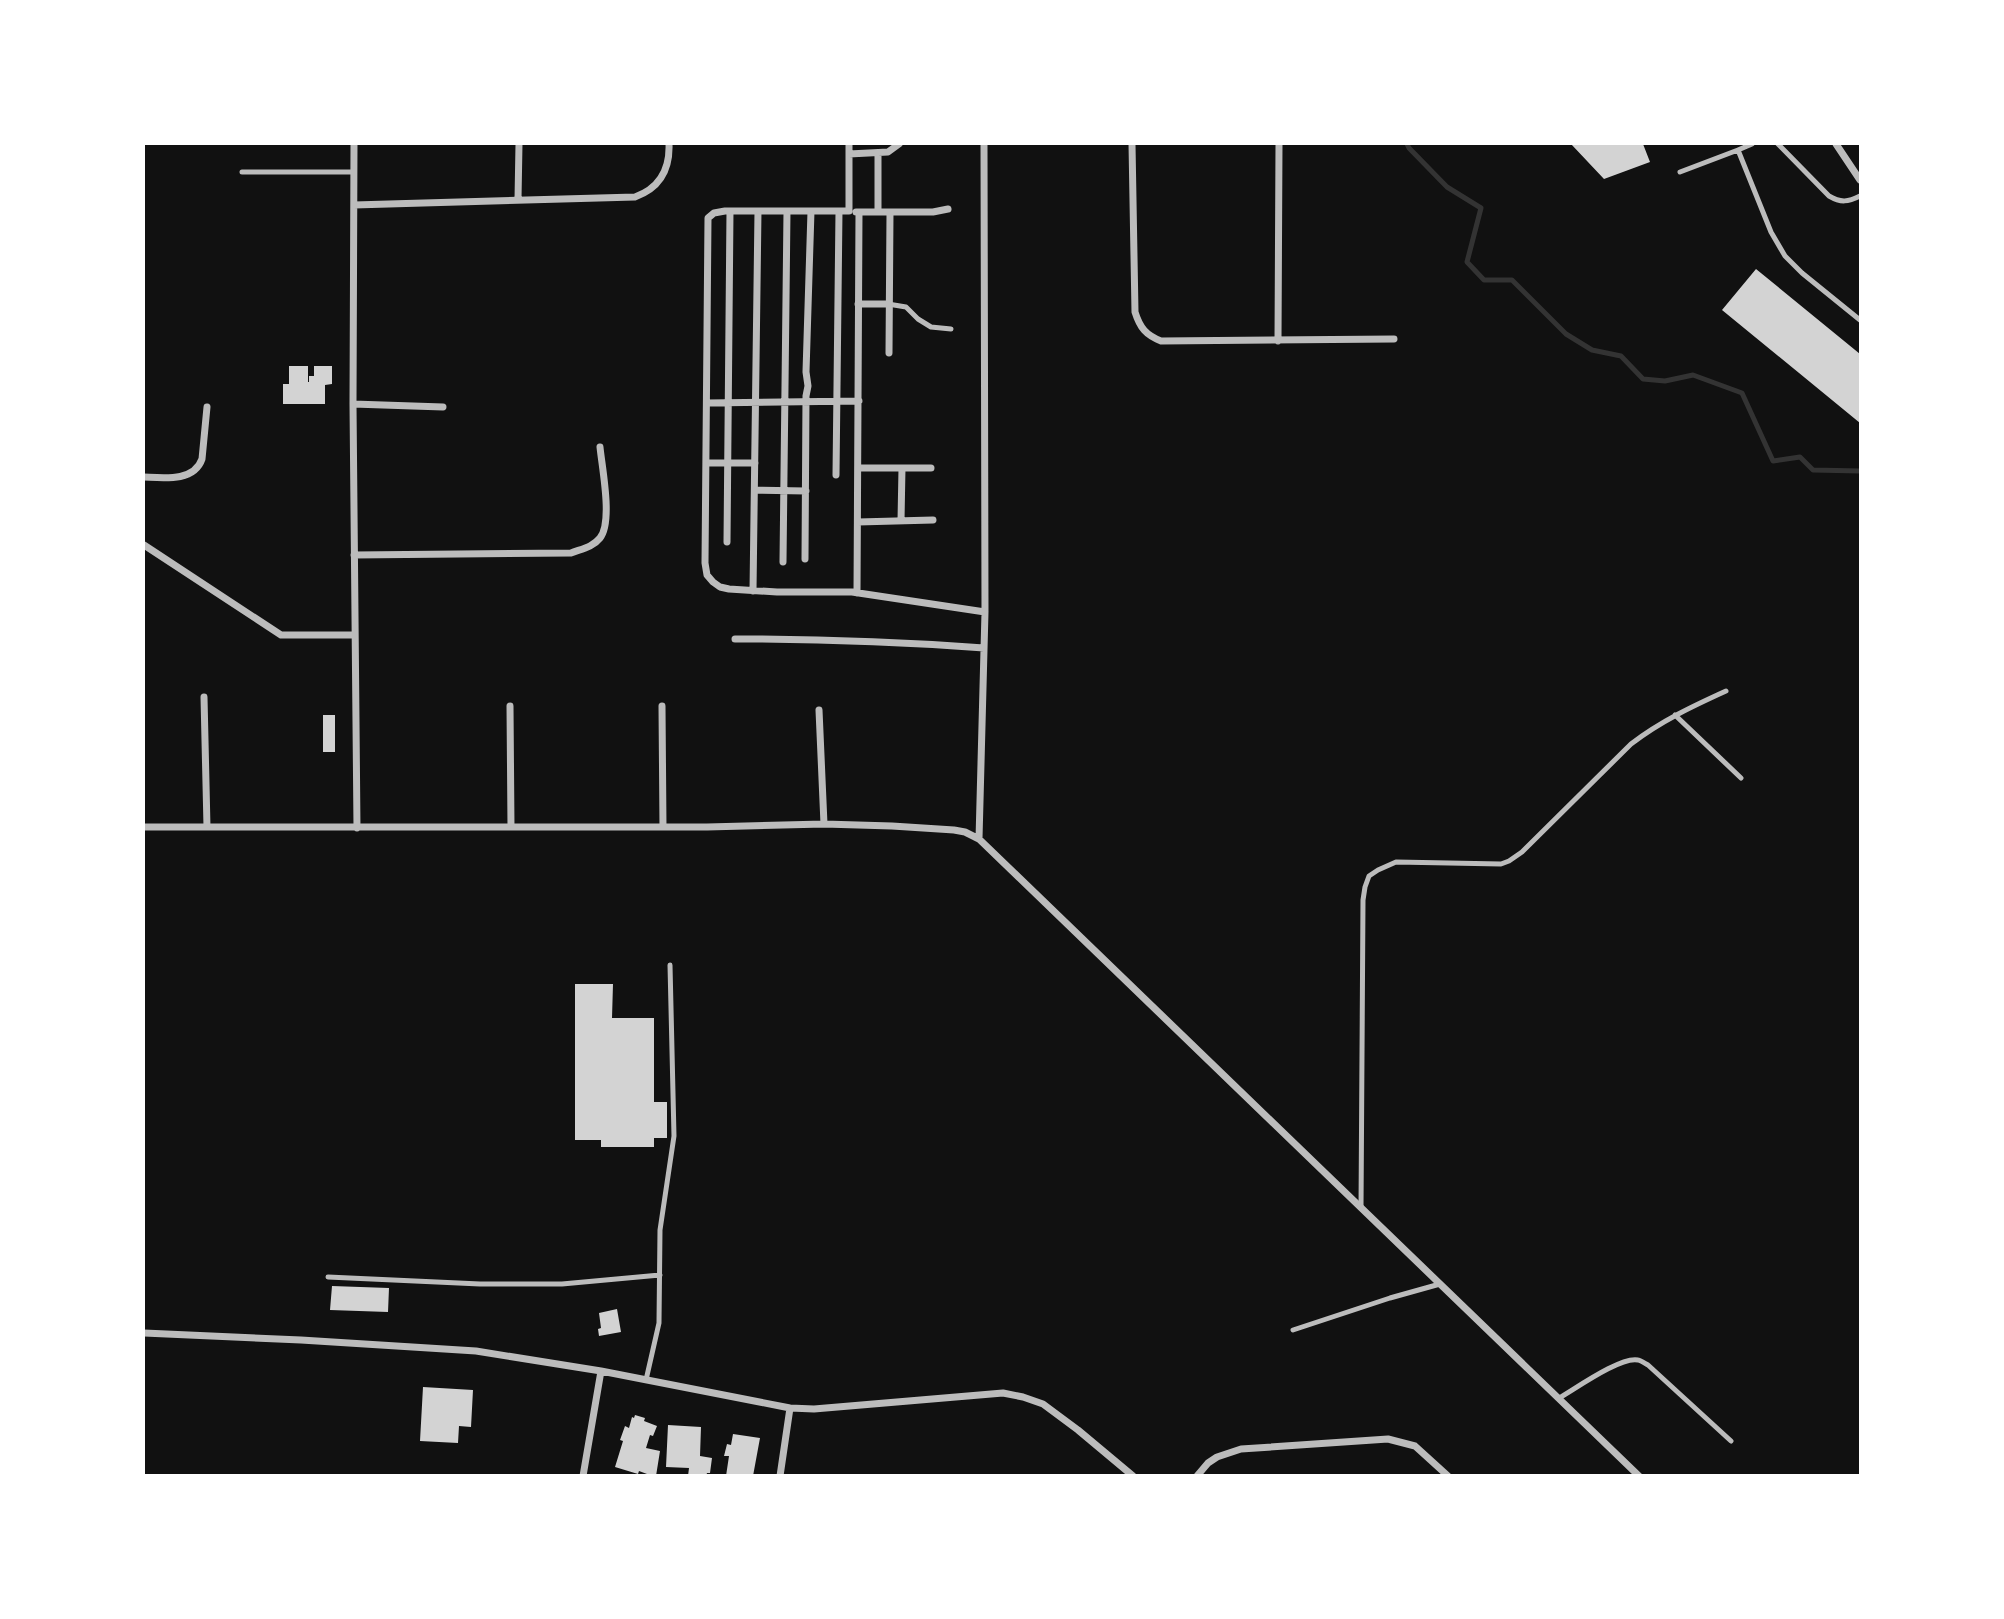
<svg xmlns="http://www.w3.org/2000/svg" width="2004" height="1619" font-family="'Roboto Condensed',sans-serif">
  <style>
    .lines { fill: none; stroke-linecap: round; stroke-linejoin: round }
    .stream { stroke: #333; stroke-width: 5 }
    .building { fill: #d3d3d3 }
    .service { stroke: #bcbcbc; stroke-width: 5 }
    .minor { stroke: #bcbcbc; stroke-width: 7 }
  </style>
  <rect width="100%" height="100%" fill="#111"/>
  <g class="lines">
    <path class="stream" d="M1407,144L1409,148L1447,187L1481,208L1467,262L1484,280H1512L1566,334L1592,350L1621,356L1643,379L1665,381L1693,375L1742,393L1773,461L1800,457L1813,470L1860,471"/>
  </g>
  <path class="building" d="M1571,144H1643L1650,162L1604,179Z
    M1756,269L1860,354V423L1722,310Z
    M289,366H308V382H309V376H314V366H332V384L325,385V404H283V384H289Z
    M323,715H335V752H323Z
    M575,984H613L612,1018H654V1102H667V1138H654V1147H601V1140H575Z
    M332,1286L389,1288L388,1312L330,1310Z
    M617,1309L621,1332L599,1336L598,1329L601,1328L599,1313Z
    M423,1387L473,1390L471,1427L459,1426L458,1443L420,1441Z
    M635,1415L645,1418L644,1421L657,1426L653,1436L650,1435L646,1448L660,1451L656,1476H646L647,1474L639,1471L638,1474L615,1467L623,1441L620,1440L625,1426L629,1428L632,1417L634,1418Z
    M668,1425L701,1427L700,1456L712,1458L710,1473H707L706,1476H688L689,1468L666,1467Z
    M733,1434L760,1438L753,1476H726L729,1456H724L727,1444L731,1445Z"/>
  <g class="lines">
    <path class="service" d="M1752,144L1738,150L1771,232L1785,256L1802,273L1860,320
      M1778,144L1829,196C1841,203 1848,202 1860,196
      M242,172H354
      M1680,172L1738,150
      M888,304L906,307L918,319L931,327L951,329
      M1675,715L1741,778
      M1361,1208L1363,900L1365,887L1369,876L1378,870L1396,862L1501,864L1509,861L1522,852L1631,744C1661,721 1693,706 1726,691
      M328,1277L480,1284H562L660,1275
      M1293,1330L1390,1298L1440,1284
      M646,1380L659,1323L660,1230L674,1136L670,965
      M1559,1398C1575,1389 1621,1356 1638,1360C1640,1360 1646,1364 1648,1365L1731,1441"/>
    <path class="minor" d="M354,144L353,404L357,828
      M849,144V211H725L714,213L708,218L705,563L707,575L713,582L720,587L729,589L777,592H852L985,612
      M1132,144L1135,312C1140,328 1146,335 1161,341L1394,339
      M1836,144L1860,180
      M849,154L888,152L899,144
      M878,154V212
      M518,199L519,144
      M354,205L635,197C660,188 670,170 669,144
      M856,212H933L948,209
      M858,304H888
      M1278,341L1279,144
      M889,353L890,213
      M707,403L859,401
      M353,404L443,407
      M706,463H755
      M859,468H931
      M836,475L839,211
      M144,477C164,478 194,482 202,459L207,407
      M755,490L806,491
      M901,521L902,468
      M858,522L933,520
      M727,542L730,211
      M144,545L281,635H355
      M354,555L571,553C581,549 593,547 600,538C613,522 602,468 600,447
      M805,559L806,396L808,386L806,372L811,211
      M783,562L787,211
      M753,591L758,211
      M857,593L859,213
      M735,639C818,639 901,642 984,648
      M204,697L207,827
      M510,706L511,827
      M662,706L663,827
      M819,710L824,824
      M144,827H707L824,824L892,826L954,830L965,832L979,839L1639,1476
      M979,839L985,612L984,144
      M144,1333L301,1340L476,1351L601,1371L790,1408L814,1409L1003,1393L1023,1397L1043,1404L1078,1430L1133,1476
      M583,1476L601,1371
      M780,1476L790,1408
      M1197,1476L1208,1463L1217,1457L1241,1449L1388,1439L1415,1446L1448,1476"/>
  </g>
  <rect width="2004" height="1619" fill="none" stroke="#ffffff" stroke-width="290"/>
</svg>
